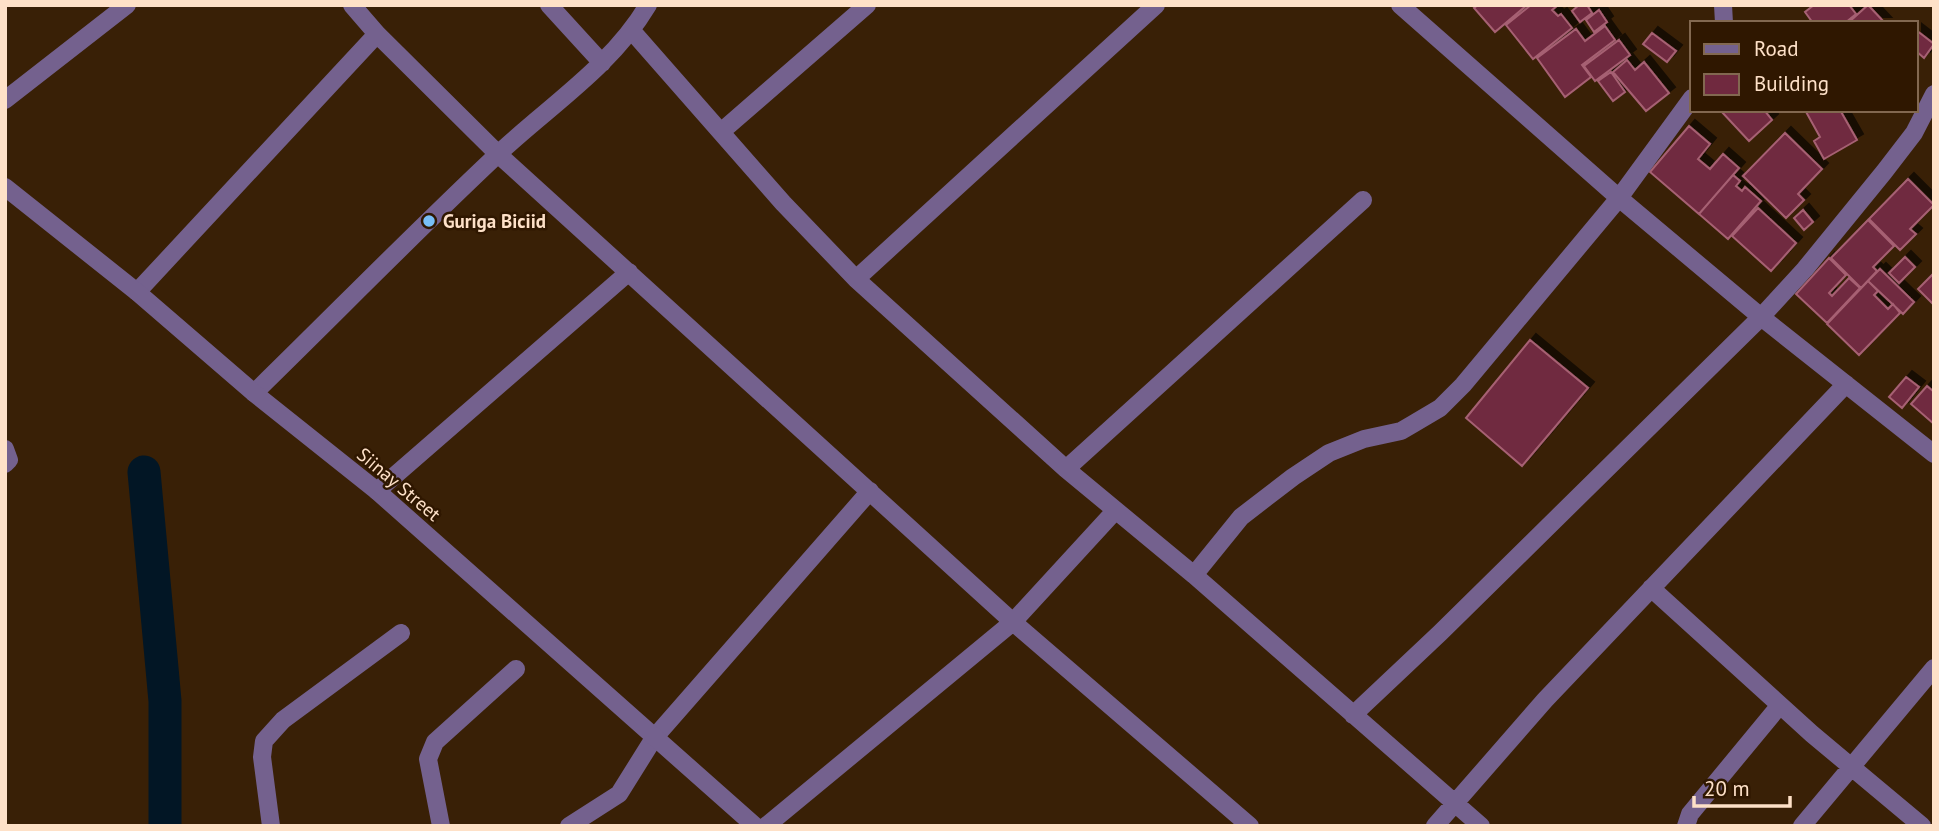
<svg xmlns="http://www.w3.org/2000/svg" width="1939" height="831" font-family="'PT Sans',sans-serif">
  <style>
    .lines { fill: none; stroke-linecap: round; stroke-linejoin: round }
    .canal { stroke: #021625; stroke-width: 33 }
    .building { fill: #70293f; stroke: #a66173; stroke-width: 2; filter: url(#shadow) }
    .minor { stroke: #74618e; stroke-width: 18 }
    .tertiary { stroke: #74618e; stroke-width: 18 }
    .poi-dot { fill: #78bff7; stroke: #2f1700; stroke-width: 2.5 }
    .labels { text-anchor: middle; stroke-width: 5; stroke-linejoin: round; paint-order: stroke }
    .poi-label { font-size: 19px; font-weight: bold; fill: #fee1c8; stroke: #2f1700; text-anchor: start }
    .street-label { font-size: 19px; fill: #fee1c8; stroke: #2f1700 }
  </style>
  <defs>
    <filter id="shadow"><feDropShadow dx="6" dy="-6" stdDeviation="0" flood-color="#0009"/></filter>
  </defs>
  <rect width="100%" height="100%" fill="#392006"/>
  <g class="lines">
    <path class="canal" d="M144,472L165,701V826"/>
  </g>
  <path class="building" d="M1478,5H1527L1495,32L1474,8Z
    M1531,5H1558L1552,10L1558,16L1561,14L1572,28L1533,59L1506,25Z
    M1579,5H1587L1592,13L1580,22L1572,11Z
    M1814,5H1849L1856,14L1845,23H1813L1805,12Z
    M1868,5L1885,23H1848Z
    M1599,10L1607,22L1594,32L1586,20Z
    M1605,26L1615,40L1582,65L1591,77L1565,97L1537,58L1576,29L1585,41Z
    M1916,30L1934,44L1924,58L1916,51Z
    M1652,33L1676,51L1667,62L1643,44Z
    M1619,40L1630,55L1595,81L1584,66Z
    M1627,60L1635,70L1644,62L1669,93L1646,111L1613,72Z
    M1611,72L1625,92L1613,101L1598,81Z
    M1720,110H1764L1772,120L1749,141Z
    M1805,110H1840L1857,140L1824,159L1814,141L1820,137Z
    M1689,126L1710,144L1698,159L1710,169L1723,154L1739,168L1699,214L1650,172Z
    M1785,133L1822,169L1798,194L1804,200L1786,218L1743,176Z
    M1733,175L1740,181L1736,186L1742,191L1745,187L1761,201L1728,239L1699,214Z
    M1908,179L1934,205L1910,229L1916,234L1900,250L1869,219Z
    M1758,208L1796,243L1771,271L1732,236Z
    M1803,210L1813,222L1804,230L1794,218Z
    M1868,220L1894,246L1873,267L1877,271L1861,288L1831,258Z
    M1905,257L1915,267L1899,283L1889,273Z
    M1829,258L1846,275L1829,293L1832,296L1849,278L1860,288L1827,323L1796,294Z
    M1880,269L1914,302L1903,314L1868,281Z
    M1934,273V305L1918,289Z
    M1868,281L1878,291L1874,295L1888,309L1893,304L1900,313L1859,355L1827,324Z
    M1530,340L1588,388L1522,466L1466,418Z
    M1906,377L1919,387L1902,408L1889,397Z
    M1927,386L1934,392V424L1911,404Z"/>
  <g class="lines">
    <path class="minor" d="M352,5L377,34L498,154L1013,622L1250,826
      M549,5L602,63
      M1400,5L1619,198L1761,317L1934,454
      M1723,5L1724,23
      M632,31L783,203L856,279L1066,469L1194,575L1481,826
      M5,100L127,5
      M722,131L867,5
      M856,279L1156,5
      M137,292L377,34
      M254,393C335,314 415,232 497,155C549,106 611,67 648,5
      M5,449L9,460L5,464
      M1066,469L1363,200
      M377,491L629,272
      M1194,575L1241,517L1293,477L1329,453L1364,439L1401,431L1413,424L1440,408L1463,385L1619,198L1692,98
      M1651,588L1812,734L1922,826
      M1353,715L1440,633L1761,317L1805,269L1884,172L1914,133L1934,94
      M271,826L262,757L264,741L283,720L401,633
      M441,826L428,759L435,742L516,669
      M569,826L619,794L654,738L870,491
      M766,826L1013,622L1115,511
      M1435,826L1545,700L1846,384
      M1686,826L1690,814L1780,705
      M1802,826L1934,668"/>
    <path class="tertiary" d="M5,187L137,292L254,393L377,491L755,826"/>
  </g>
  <circle class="poi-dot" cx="429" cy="221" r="7"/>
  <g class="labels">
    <g class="poi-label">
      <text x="443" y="228">Guriga Biciid</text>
    </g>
    <g class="street-label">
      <text transform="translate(399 484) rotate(40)" y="7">Siinay Street</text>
    </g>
  </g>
  <rect width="1939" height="831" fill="none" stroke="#fee1c8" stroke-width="14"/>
  <rect x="1690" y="21" width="228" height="91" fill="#2f1700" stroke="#826850" stroke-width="2"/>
  <rect x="1704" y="44" width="35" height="10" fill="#74618e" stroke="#826850" stroke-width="2"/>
  <text x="1754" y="56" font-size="21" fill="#fee1c8">Road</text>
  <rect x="1704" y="74" width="35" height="21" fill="#70293f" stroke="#826850" stroke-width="2"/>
  <text x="1754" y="91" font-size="21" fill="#fee1c8">Building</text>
  <path d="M1694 796v10h96v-10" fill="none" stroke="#fee1c8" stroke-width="3.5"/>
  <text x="1704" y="796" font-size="21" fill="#fee1c8" stroke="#2f1700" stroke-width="5" paint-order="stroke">20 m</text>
</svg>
